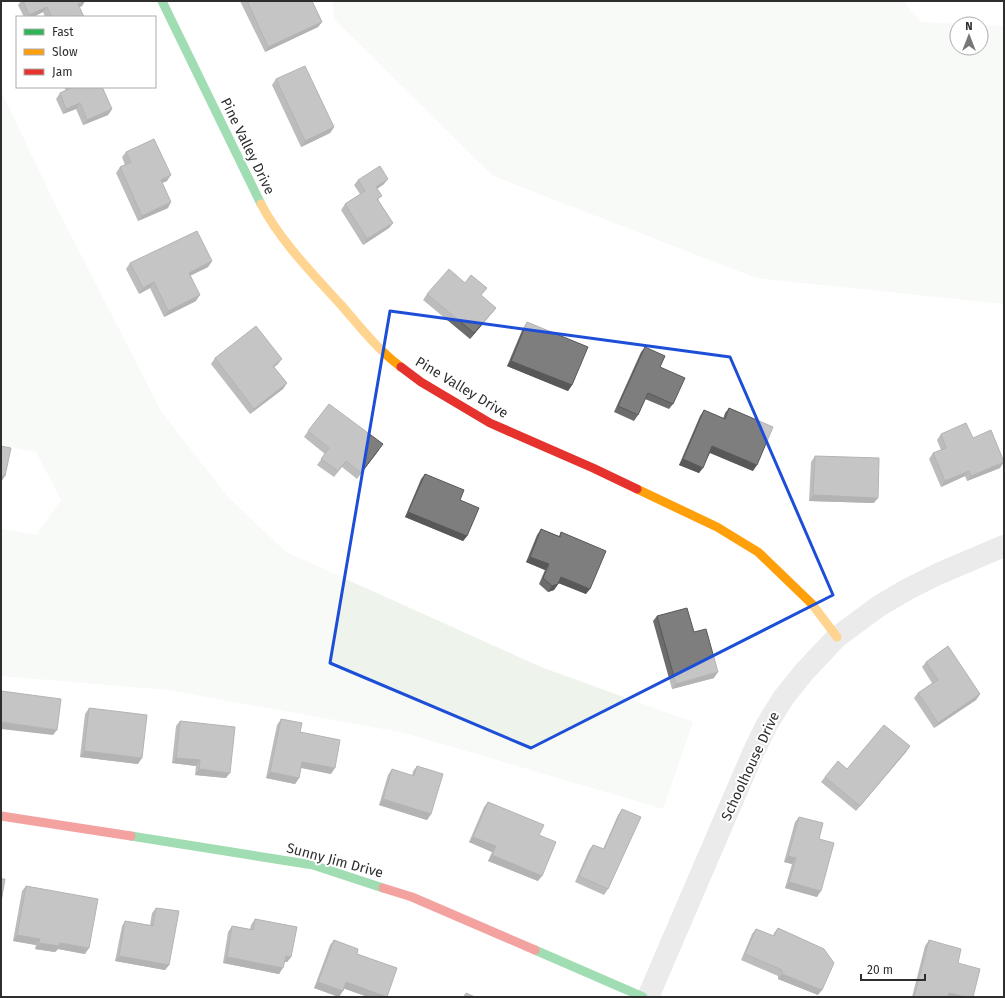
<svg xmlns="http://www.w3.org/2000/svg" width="1005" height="998" font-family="'Fira Sans',sans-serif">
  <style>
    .green { fill: #eef4eb }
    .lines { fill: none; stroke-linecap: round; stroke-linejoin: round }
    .street { stroke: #d3d3d3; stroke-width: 22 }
    .fast { stroke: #30b455; stroke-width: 9 }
    .slow { stroke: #ff9f0a; stroke-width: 9 }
    .jam { stroke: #e5322d; stroke-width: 9 }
    .wall { fill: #6c6c6c }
    .shaded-wall { fill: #585858 }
    .building { fill: #7e7e7e; stroke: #585858 }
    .marked { fill: none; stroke: #1d4ed8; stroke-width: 3; stroke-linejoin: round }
    .labels { text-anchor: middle; stroke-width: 4; stroke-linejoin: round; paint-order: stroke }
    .street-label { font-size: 14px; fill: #2e2e2e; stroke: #fff }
  </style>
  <rect width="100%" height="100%" fill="#fff"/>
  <path class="green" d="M332,1H903L921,22L961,24H957V48H981V25L1004,26V304L756,278L493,176L335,20Z
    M1,91L56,206L161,411L227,496L286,552L541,667L693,722L663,809L405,733L168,690L1,676V528L36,535L61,500L36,452L1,445Z"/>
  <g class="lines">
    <path class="street" d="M648,997L753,753L766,726L784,697L804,672L837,637L879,606L908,589L938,574L1004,546"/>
    <path class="fast" d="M162,1L261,204
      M131,836L313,865L383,888
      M535,950L643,997"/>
    <path class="slow" d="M261,204C281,242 313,274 342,306C360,327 378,350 401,367
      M637,489L717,527L758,552L812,604L837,637"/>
    <path class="jam" d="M401,367L421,382L490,423L593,468L637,489
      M1,816L131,836
      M383,888L412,897L535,950"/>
  </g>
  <path class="wall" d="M21,1H85L82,6L79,7L84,17H45L43,12L33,17H24L18,5Z
    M240,1H312L322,22L318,27L265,52Z
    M276,79L334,127L330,133L301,147L272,85Z
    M64,87H106L103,88L112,109L108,115L83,125L76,109L63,114L56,99L60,93L66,91Z
    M126,152L167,181L162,183L168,208L138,221L116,173L120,167L125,165L122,157Z
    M358,180L384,184L377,189L379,201L393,223L389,228L363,245L341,210L345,204L360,194L354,185Z
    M212,261L208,267L190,276L196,301L164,317L150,288L139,294L126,269L130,263Z
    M427,294L481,296L496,308L492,313L470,339L423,300Z
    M527,322L572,385L568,391L507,366L523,328Z
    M645,347L660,367L673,404L669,409L645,399L638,415L634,421L614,412L641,352Z
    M215,358L278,364L274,367L287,383L283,389L250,414L211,364Z
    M729,408L753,471L710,453L699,473L679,465L700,416L704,410L723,419L725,413Z
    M308,431L379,450L357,479L342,467L334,477L317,465L325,454L304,437Z
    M941,434L973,438L1000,468L967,481L965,476L941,487L929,459L933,453L941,450L937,440Z
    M815,456L874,503L809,501L811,462Z
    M425,474L460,500L467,536L463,541L405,517L421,479Z
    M541,529L559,536L561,532L586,594L559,583L554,590L548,592L539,584L545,570L526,562L537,535Z
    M657,616L694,632L714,678L672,689L653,621Z
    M926,662L980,694L976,700L934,728L914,698L918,693L932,683L922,667Z
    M89,708L138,764L80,757L85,714Z
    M281,719L300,732L331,774L301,768L299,778L295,784L266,778L277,725Z
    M180,721L226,778L195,775L196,766L172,763L176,726Z
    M910,746L906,752L856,811L821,782L825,777L847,769Z
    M417,766L431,814L427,820L379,805L388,775L392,769L412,776L413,771Z
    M488,802L539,835L538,881L488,861L492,852L469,842L484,807Z
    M622,809L608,889L604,895L575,882L589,850L593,845L603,849L618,815Z
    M799,817L819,839L817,897L785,888L792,864L784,862L795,822Z
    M26,886L85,954L58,949L55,952L35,949L36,945L13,941L22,891Z
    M156,908L169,965L165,970L115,961L122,926L125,921L150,925L152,913Z
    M255,919L291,957L287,962H284L279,974L223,963L228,932L232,926L250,929L251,925Z
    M778,928L818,995L778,979V976L741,960L752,934L756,929L773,936L774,933Z
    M334,940L357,954L387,997H368L344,988L339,997L314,988L330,945Z
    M929,940L973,997H912L925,946Z"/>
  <path class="shaded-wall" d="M85,1L82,6L74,10L78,4Z
    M47,7L43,12L33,17H28L29,15Z
    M322,22L318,27L265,52L268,47Z
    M80,103L76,109L63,114L66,109Z
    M112,109L108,115L83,125L87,120Z
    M334,127L330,133L301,147L305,141Z
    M171,175L167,181L157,185L161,180Z
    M388,179L384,184L372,192L376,187Z
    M171,202L168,208L138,221L142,216Z
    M393,223L389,228L363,245L367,239Z
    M212,261L208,267L185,278L189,273Z
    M154,282L150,288L139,294L143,288Z
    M200,295L196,301L164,317L168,311Z
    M496,308L492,313L470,339L474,333Z
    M282,359L278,364L269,371L273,366Z
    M511,361L572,385L568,391L507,366Z
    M287,383L283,389L250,414L254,409Z
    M712,446L757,465L753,471L708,452Z
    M683,459L703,468L699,473L679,465Z
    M1004,462L1000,468L967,481L971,476Z
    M969,471L965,476L941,487L945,481Z
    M1,476H5L1,482Z
    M813,495L878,498L874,503L809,501Z
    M408,512L467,536L463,541L405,517Z
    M530,557L549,564L545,570L526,562Z
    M561,577L590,589L586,594L558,583Z
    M558,584L554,590L548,592L552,586Z
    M718,672L714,678L672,689L676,684Z
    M980,694L976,700L934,728L938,723Z
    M1,722L57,730L53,735L1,729Z
    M910,746L906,752L856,811L860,806Z
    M84,751L142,758L138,764L80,757Z
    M176,758L200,760L196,766L172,763Z
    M302,762L335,768L331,774L298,767Z
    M199,769L230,773L226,778L195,775Z
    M270,772L299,778L295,784L266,778Z
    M383,799L431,814L427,820L379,805Z
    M473,837L496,846L492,852L469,842Z
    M492,855L542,876L538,881L488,861Z
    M788,856L796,858L792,864L784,862Z
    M789,882L821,891L817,897L785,888Z
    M17,935L40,939L36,945L13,941Z
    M39,943H60L89,948L85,954L58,949L55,952L35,949Z
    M119,956L169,965L165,970L115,961Z
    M286,956L291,957L287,962L282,961Z
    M227,957L283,968L279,974L223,963Z
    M782,974L822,990L818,995L778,979Z
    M318,982L343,991L339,997L314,988Z
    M346,982L387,997H368L342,988Z
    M949,993L966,997H946Z"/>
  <path class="building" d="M23,1H85L78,4L84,17H52L47,7L29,15Z
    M247,1H312L322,22L268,47Z
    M305,66L334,127L305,141L276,79Z
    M71,87H102L112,109L87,120L80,103L66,109L60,93L71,88Z
    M154,139L171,175L161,180L171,202L142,216L120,167L131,162L126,152Z
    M380,166L388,179L376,187L382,196L377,199L393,223L367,239L345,204L365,191L358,180Z
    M197,231L212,261L189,273L200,295L168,311L154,282L143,288L130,263Z
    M449,269L465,283L471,275L487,288L481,295L496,308L474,333L427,294Z
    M527,322L588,347L572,385L511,361Z
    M256,326L282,359L273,366L287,383L254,409L215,358Z
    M645,347L665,356L660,367L685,378L673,404L648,393L638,415L618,406Z
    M329,404L383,444L361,473L346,461L338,471L321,459L329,448L308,431Z
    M729,408L773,427L757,465L712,446L703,468L683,459L704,410L725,419Z
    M966,423L973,438L991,430L1004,462L971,476L969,471L945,481L933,453L946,448L941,434Z
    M1,446L11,448L5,476H1Z
    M815,456L879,458L878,498L813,495Z
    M425,474L464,490L460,500L479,508L467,536L408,512Z
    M541,529L560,537L561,532L606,551L590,589L561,577L558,584L552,586L543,578L549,564L530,557Z
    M687,608L694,632L706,629L718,672L676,684L657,616Z
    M948,646L980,694L938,723L918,693L938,680L926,662Z
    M1,691L61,699L57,730L1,722Z
    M89,708L147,715L142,758L84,751Z
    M281,719L302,723L300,732L340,740L335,768L302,762L299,778L270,772Z
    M180,721L235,727L230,773L199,769L200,760L176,758Z
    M884,725L910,746L860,806L825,777L838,761L847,769Z
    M417,766L443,774L431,814L383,799L392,769L414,776Z
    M488,802L544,825L539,835L556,842L542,876L492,855L496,846L473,837Z
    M622,809L641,817L608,889L579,876L593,845L604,849Z
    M799,817L823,823L819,839L834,843L821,891L789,882L796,858L788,856Z
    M1,879H5L1,902Z
    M26,886L98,899L89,948L60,943L59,946L39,943L40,939L17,935Z
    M156,908L179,911L169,965L119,956L125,921L153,926Z
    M255,919L297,927L291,957L286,956L283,968L227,957L232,926L253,930Z
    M778,928L824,949L834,963L822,990L782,974V970L745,954L756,929L774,936Z
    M334,940L358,949L357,954L397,968L387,997L346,982L343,991L318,982Z
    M929,940L961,949L958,963L980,969L973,997H966L949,993L948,997H914Z
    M466,993L475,997H464Z"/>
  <path d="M0 0H1005V998H0ZM390,311L730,357L833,595L531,748L330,663Z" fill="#fff" fill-opacity=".55" fill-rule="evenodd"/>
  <path class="marked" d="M390,311L730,357L833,595L531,748L330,663Z"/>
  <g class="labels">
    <g class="street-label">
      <text transform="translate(248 146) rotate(64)" y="5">Pine Valley Drive</text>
      <text transform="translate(462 387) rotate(31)" y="5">Pine Valley Drive</text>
      <text transform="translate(750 766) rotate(-65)" y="5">Schoolhouse Drive</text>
      <text transform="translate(335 860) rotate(15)" y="5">Sunny Jim Drive</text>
    </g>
  </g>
  <rect width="1005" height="998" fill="none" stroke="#2e2e2e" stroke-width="4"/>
  <rect x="16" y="16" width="140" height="72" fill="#ffffff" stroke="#ababab"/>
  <rect x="24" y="29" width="20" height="6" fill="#30b455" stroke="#ababab"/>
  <text x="52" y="36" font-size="12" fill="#2e2e2e">Fast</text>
  <rect x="24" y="49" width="20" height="6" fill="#ff9f0a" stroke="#ababab"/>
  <text x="52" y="56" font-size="12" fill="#2e2e2e">Slow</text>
  <rect x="24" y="69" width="20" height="6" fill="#e5322d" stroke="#ababab"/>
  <text x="52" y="76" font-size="12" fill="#2e2e2e">Jam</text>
  <g transform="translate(969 36)"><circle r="19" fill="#ffffff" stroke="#ababab"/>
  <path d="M0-3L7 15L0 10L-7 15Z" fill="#777777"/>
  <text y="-6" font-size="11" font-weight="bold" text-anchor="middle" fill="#2e2e2e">N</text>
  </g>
  <path d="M861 974v6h64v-6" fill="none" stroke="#2e2e2e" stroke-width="2"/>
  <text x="867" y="974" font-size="12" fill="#2e2e2e" stroke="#ffffff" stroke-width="3" paint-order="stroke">20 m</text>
</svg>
